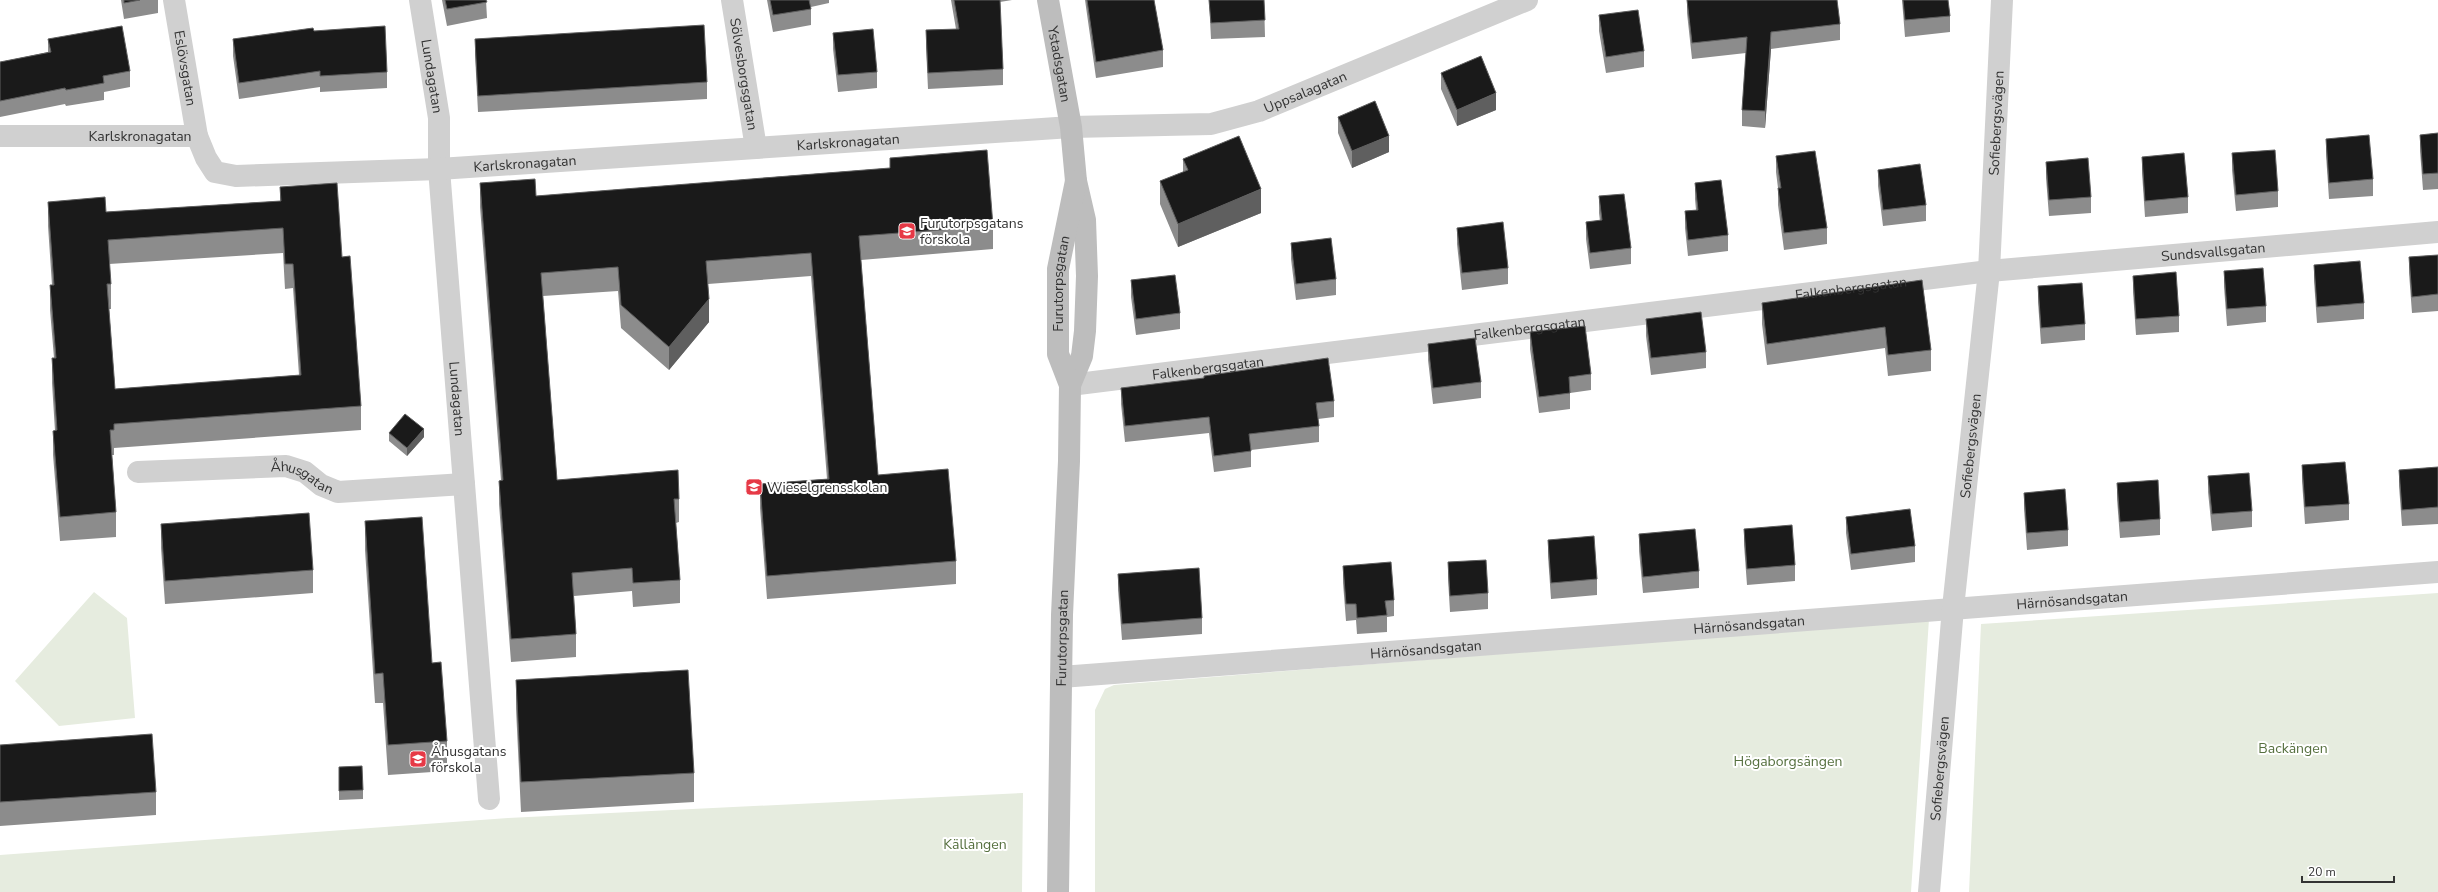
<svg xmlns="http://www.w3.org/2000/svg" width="2438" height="892" font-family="'Nunito Sans',sans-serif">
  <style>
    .green { fill: #e6ecdf }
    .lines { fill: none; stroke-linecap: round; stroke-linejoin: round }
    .street { stroke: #d0d0d0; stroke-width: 22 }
    .secondary { stroke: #bdbdbd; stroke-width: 22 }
    .wall { fill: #8c8c8c; fill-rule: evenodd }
    .shaded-wall { fill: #5f5f5f }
    .building { fill: #1a1a1a; stroke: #5f5f5f; fill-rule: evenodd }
    .labels { text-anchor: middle; stroke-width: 4; stroke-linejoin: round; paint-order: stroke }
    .street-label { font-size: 14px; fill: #333; stroke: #fff }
    .poi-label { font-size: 14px; fill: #333; stroke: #fff; text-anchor: start }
    .park-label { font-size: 14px; fill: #56703f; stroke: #fff }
  </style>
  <rect width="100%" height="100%" fill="#fff"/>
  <path class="green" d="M94,592L127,618L135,718L59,726L15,681Z
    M2438,593V892H1969L1981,624Z
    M1929,619L1911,892H1095V710L1105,689L1114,685Z
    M1023,793L1022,892H0V855L508,818Z"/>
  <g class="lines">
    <g class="street">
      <path id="s1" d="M174,0L197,136"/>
      <path id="s2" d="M420,0L439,118V169L489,799"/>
      <path id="s3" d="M732,0L756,148"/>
      <path id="s4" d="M0,136H197L206,158L215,172L236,176L439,169L1071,127L1211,124L1259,111L1527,0"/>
      <path id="s5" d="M1070,385L1989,271L2438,232"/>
      <path id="s6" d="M138,472L286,466L305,472L321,485L338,492L464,484"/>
      <path id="s7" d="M1061,677L2438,572"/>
      <path id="s8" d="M1929,892L1953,608L1989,271L2002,0"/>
    </g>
    <g class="secondary">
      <path id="s9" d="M1048,0L1071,127L1076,181L1085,220L1087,276L1085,331L1082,356L1070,385"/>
      <path id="s10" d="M1058,892L1062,615L1069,461L1070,385L1058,354V269L1076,181"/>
    </g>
  </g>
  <path class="wall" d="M121,0H158V13L124,19Z
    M442,0H486L487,18L447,26Z
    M767,0H829V3L811,7V25L773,32Z
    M951,0H1012L1000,2L1003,69V85L928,89L926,47V30L956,29Z
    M1085,0H1154L1163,50V67L1096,78Z
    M1209,0H1264L1265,37L1211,39Z
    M1687,0H1837L1840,24V40L1771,49L1765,128L1742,126V110L1746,53L1692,59L1687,13Z
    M1902,0H1948L1950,16V32L1905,37Z
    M1599,15L1644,51V67L1606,73L1599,31Z
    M314,31L387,72V88L320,92V87L239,99L233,56V39Z
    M833,33L877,72V88L838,92L833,49Z
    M48,39L130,71V87L104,92V100L66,106L65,104L0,117V62L48,52Z
    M475,39L707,82V99L478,112L475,55Z
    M1441,73L1496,110L1457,126L1441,89Z
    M1338,117L1389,152L1352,168L1338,133Z
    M2438,133V189L2423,190L2420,151V135Z
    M2326,139L2373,179V196L2329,199L2326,155Z
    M2232,153L2278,191V207L2236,211L2232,170Z
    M1776,156L1827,228V244L1784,250L1778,205V188L1776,172Z
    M2142,157L2188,197V213L2145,217L2142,173Z
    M890,158L993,226V249L861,260L878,475L956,561V584L767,599L760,508V484L827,479L811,276L708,284L709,322L669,370L621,328L618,291L543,296L557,480L679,499V522L676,523L680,580V603L633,607L632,591L574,596L576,634V657L511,662L499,504V481L501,480L480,207V183L536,196L890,168Z
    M1183,159L1261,213L1178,247L1160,204V181L1183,172Z
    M2046,162L2091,197V213L2049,216L2046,178Z
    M1878,170L1926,205V221L1883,226L1878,186Z
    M1695,183L1728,235V251L1688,256L1685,228V211L1696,210L1695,199Z
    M280,187L342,257L361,406V430L114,448V455H112L116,512V537L60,541L53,455V431H55L52,383V358H54L50,310V285H52L48,226V202L106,212L280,201ZM283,253L285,289L293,288L299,375L115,389L109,309H111V284L109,264Z
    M1599,196L1631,248V264L1590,269L1586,239V222L1600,221L1599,213Z
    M1457,228L1508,268V284L1462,290L1457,244Z
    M1291,243L1336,279V295L1296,300L1291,259Z
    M2438,255V311L2412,313L2409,273V257Z
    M2314,265L2364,303V319L2317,323L2314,281Z
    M2224,271L2266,306V322L2227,326L2224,287Z
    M2133,276L2179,316V332L2136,335L2133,292Z
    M1131,280L1180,313V329L1136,335L1131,297Z
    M1922,280L1931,350V371L1888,376L1885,348L1767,365L1762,324V303Z
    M2038,286L2085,324V340L2041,344L2038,302Z
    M1646,319L1706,352V368L1651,375L1646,336Z
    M1530,332L1591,374V390L1570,393V409L1539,413L1530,349Z
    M1428,344L1481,382V398L1433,404L1428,360Z
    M1121,388L1334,401V417L1318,419L1319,426V442L1251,450V467L1214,472L1209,433L1125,442L1121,404Z
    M389,433L424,437L407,456L389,441Z
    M2302,465L2349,504V520L2305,524L2302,481Z
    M2438,467V524L2402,526L2399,486V470Z
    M2208,476L2252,511V527L2212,531L2208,492Z
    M2117,483L2160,519V535L2120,538L2117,499Z
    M2024,493L2068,530V546L2027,550L2024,509Z
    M1846,517L1915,546V562L1851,570L1846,533Z
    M365,521L432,663L447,741V771L388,775L383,703H375L365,550Z
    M161,524L313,570V593L165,604L161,548Z
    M1744,529L1795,565V581L1747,585L1744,545Z
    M1639,534L1699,571V588L1643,593L1639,551Z
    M1548,540L1597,579V595L1551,599L1548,556Z
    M1448,562L1488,593V609L1450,612L1448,579Z
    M1343,566L1394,600V616L1387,617V632L1357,634L1356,620L1346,621L1343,583Z
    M1118,574L1202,618V634L1122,640L1118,590Z
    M516,680L694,773V802L521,812L516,709Z
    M0,745L156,792V815L0,826Z
    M339,767L363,790V799L339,800Z"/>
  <path class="shaded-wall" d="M1771,32V49L1765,128V111Z
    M1496,93V110L1457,126V110Z
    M1389,136V152L1352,168V151Z
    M1261,189V213L1178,247V224Z
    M709,299V322L669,370V347Z
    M424,429V437L407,456V448Z"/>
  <path class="building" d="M124,0H140L124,3Z
    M445,0H486L487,2L447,9Z
    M770,0H809L811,9L773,15Z
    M954,0H1000L1003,69L928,73L926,30L959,29Z
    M1087,0H1154L1163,50L1096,62Z
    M1209,0H1264L1265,20L1211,23Z
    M1687,0H1837L1840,24L1771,32L1765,111L1742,110L1747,37L1692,43Z
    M1903,0H1948L1950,16L1905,20Z
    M1638,10L1644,51L1606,57L1599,15Z
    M704,25L707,82L478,96L475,39Z
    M122,26L130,71L103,76L104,83L66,90L65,88L0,101V62L51,52L48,39Z
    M385,26L387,72L320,76V71L239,83L233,39L313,28L314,31Z
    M873,29L877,72L838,75L833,33Z
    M1481,56L1496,93L1457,110L1441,73Z
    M1375,101L1389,136L1352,151L1338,117Z
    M2438,133V173L2423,174L2420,135Z
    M2369,135L2373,179L2329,183L2326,139Z
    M1239,136L1261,189L1178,224L1160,181L1188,170L1183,159Z
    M987,150L993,226L859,236L878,475L948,469L956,561L767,576L760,484L829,479L811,253L706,261L709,299L669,347L621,305L618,267L541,273L557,480L678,470L679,499H674L680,580L633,583L632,568L572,573L576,634L511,639L499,481L503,480L480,183L535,179L536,196L890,168V158Z
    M2275,150L2278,191L2236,195L2232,153Z
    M1815,151L1827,228L1784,233L1778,188H1781L1776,156Z
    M2184,153L2188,197L2145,201L2142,157Z
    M2088,158L2091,197L2049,200L2046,162Z
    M1920,164L1926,205L1883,210L1878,170Z
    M1721,180L1728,235L1688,240L1685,211L1698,210L1695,183Z
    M337,183L342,257L350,256L361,406L114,424V430H110L116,512L60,517L53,431L57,430L52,358H56L50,285H54L48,202L105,197L106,212L281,201L280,187ZM283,228L285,264H293L301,375L115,389L107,284H111L108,240Z
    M1624,194L1631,248L1590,253L1586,222L1602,220L1599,196Z
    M1503,222L1508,268L1462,273L1457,228Z
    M1331,238L1336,279L1296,284L1291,243Z
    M2438,255V294L2412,297L2409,257Z
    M2360,261L2364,303L2317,307L2314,265Z
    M2263,268L2266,306L2227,309L2224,271Z
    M2176,272L2179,316L2136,319L2133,276Z
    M1175,275L1180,313L1136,319L1131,280Z
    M1922,280L1931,350L1888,355L1885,327L1767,344L1762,303Z
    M2082,283L2085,324L2041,328L2038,286Z
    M1701,312L1706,352L1651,358L1646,319Z
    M1585,326L1591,374L1569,377L1570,393L1539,397L1530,332Z
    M1475,338L1481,382L1433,388L1428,344Z
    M1328,358L1334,401L1316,403L1319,426L1249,434L1251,451L1214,456L1209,417L1125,426L1121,388L1204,378V376Z
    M405,414L424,429L407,448L389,433Z
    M2345,462L2349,504L2305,507L2302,465Z
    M2438,467V507L2402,510L2399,470Z
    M2249,473L2252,511L2212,514L2208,476Z
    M2158,480L2160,519L2120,522L2117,483Z
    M2065,489L2068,530L2027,533L2024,493Z
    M1910,509L1915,546L1851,554L1846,517Z
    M309,513L313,570L165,581L161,524Z
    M422,517L432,663L441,662L447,741L388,745L383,673L375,674L365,521Z
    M1792,525L1795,565L1747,569L1744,529Z
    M1695,529L1699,571L1643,577L1639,534Z
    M1594,536L1597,579L1551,583L1548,540Z
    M1486,560L1488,593L1450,596L1448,562Z
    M1391,562L1394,600L1385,601L1387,615L1357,618L1356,604H1346L1343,566Z
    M1199,568L1202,618L1122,624L1118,574Z
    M688,670L694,773L521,782L516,680Z
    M152,734L156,792L0,802V745Z
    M362,766L363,790L339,791V767Z"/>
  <defs>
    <g id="school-square" transform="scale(0.9)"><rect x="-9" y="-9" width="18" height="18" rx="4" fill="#e63946" stroke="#fff"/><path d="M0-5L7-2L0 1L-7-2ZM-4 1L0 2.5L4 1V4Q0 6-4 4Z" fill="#fff"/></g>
  </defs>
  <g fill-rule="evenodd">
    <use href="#school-square" x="907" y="231"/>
    <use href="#school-square" x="754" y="487"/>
    <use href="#school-square" x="418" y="759"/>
  </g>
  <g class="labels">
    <g class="street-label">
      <text dy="5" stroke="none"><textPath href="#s9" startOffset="65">Ystadsgatan</textPath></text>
      <text dy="5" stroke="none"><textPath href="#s1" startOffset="69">Eslövsgatan</textPath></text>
      <text dy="5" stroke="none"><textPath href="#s3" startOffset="75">Sölvesborgsgatan</textPath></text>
      <text dy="5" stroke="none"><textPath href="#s2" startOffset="77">Lundagatan</textPath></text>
      <text dy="5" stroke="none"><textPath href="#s4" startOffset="1335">Uppsalagatan</textPath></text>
      <text dy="5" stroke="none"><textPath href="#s8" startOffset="772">Sofiebergsvägen</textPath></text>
      <text dy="5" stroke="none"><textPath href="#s4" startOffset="140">Karlskronagatan</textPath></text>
      <text dy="5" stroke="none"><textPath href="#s4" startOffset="872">Karlskronagatan</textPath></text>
      <text dy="5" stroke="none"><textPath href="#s4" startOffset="548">Karlskronagatan</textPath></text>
      <text dy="5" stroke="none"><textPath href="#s5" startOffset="1151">Sundsvallsgatan</textPath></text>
      <text dy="5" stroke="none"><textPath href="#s10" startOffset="611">Furutorpsgatan</textPath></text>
      <text dy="5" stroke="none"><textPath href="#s5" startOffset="787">Falkenbergsgatan</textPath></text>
      <text dy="5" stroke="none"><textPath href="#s5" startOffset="463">Falkenbergsgatan</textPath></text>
      <text dy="5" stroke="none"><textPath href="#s5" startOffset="139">Falkenbergsgatan</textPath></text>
      <text dy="5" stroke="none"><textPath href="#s2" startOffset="401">Lundagatan</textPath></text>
      <text dy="5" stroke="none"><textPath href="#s8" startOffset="448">Sofiebergsvägen</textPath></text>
      <text dy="5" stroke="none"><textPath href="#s6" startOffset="167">Åhusgatan</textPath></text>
      <text dy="5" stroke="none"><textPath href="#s7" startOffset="1014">Härnösandsgatan</textPath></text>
      <text dy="5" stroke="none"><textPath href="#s7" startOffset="690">Härnösandsgatan</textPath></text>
      <text dy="5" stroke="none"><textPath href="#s10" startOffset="254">Furutorpsgatan</textPath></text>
      <text dy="5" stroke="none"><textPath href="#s7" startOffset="366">Härnösandsgatan</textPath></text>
      <text dy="5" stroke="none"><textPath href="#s8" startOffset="124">Sofiebergsvägen</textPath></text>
    </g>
    <g class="poi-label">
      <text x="920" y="228">Furutorpsgatans<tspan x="920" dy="16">förskola</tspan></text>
      <text x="767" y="492">Wieselgrensskolan</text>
      <text x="431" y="756">Åhusgatans<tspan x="431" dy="16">förskola</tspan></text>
    </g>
    <g class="park-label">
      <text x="2293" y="753">Backängen</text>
      <text x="1788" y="766">Högaborgsängen</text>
      <text x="975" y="849">Källängen</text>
    </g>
  </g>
  <path d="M2302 876v6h92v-6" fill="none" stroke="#333333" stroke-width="2"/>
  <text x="2308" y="876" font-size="12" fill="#333333" stroke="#ffffff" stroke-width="3" paint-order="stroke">20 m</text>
</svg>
